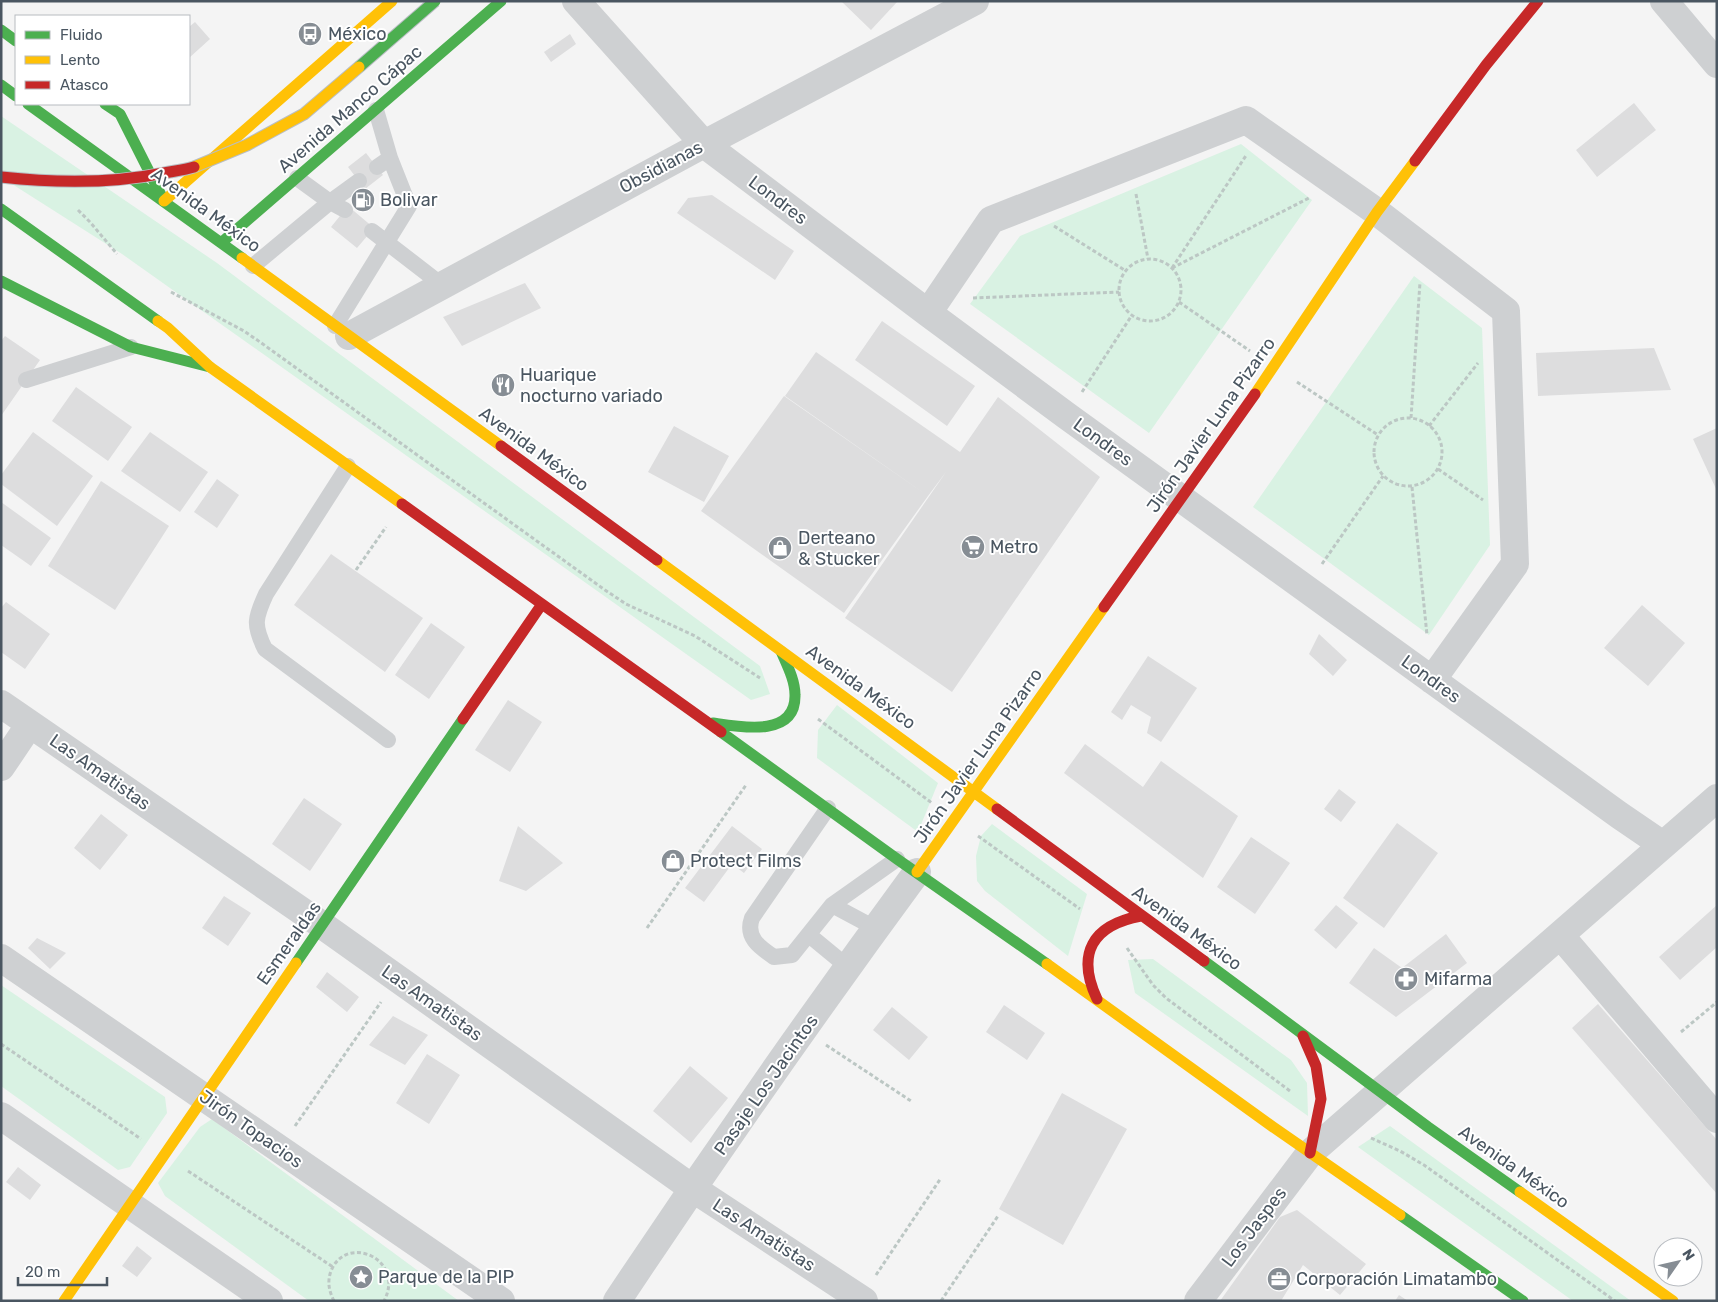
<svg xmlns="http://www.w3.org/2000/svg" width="1718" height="1302" font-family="Rubik,sans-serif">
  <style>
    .green { fill: #d9f2e3 }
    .building { fill: #ddddde }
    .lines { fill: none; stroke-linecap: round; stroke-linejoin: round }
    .path { stroke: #bcc7c4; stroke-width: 3; stroke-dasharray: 4 2.5; stroke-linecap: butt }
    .lane { stroke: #ced0d2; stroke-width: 16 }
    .street { stroke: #ced0d2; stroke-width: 28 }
    .fast { stroke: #4caf50; stroke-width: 11 }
    .slow { stroke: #ffc107; stroke-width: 11 }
    .jam { stroke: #c62828; stroke-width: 11 }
    .fast-bridge-casing { stroke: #b9bec3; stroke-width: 13; stroke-linecap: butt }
    .slow-bridge-casing { stroke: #b9bec3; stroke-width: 13; stroke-linecap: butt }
    .jam-bridge-casing { stroke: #b9bec3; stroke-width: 13; stroke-linecap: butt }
    .fast-bridge { stroke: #4caf50; stroke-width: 11 }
    .slow-bridge { stroke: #ffc107; stroke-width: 11 }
    .jam-bridge { stroke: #c62828; stroke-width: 11 }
    .labels { text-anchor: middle; stroke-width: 4; stroke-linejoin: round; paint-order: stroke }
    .poi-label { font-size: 18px; fill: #4a5661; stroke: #fff; text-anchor: start }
    .street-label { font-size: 18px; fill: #4a5661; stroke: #fff }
  </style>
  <rect width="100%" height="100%" fill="#f4f4f4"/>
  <path class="green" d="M1,116L217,263L760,666L770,694L751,700L122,254L1,177Z
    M1241,144L1312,200L1149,433L970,304L1020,236Z
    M1414,276L1482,328L1490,545L1429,635L1253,507Z
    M837,705L938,783L918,832L817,758L818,730Z
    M992,824L1087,894L1068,956L985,891L977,881L976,856L981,836Z
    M1153,959L1291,1060L1307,1083L1308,1116L1135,993L1128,960Z
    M1,985L165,1097L167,1113L130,1167L118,1170L1,1086Z
    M212,1119L459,1301H309L165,1196L158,1183L200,1127Z
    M1390,1126L1631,1301H1573L1358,1147Z"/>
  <path class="building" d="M841,1H898L871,30Z
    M195,22L210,39L189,58V27Z
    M570,34L576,44L551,62L544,52Z
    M1634,103L1656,130L1597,177L1576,150Z
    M366,153L383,175L365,189L348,167Z
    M712,195L794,251L775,280L677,213L688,198Z
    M348,206L374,228L357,248L331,227Z
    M525,283L541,308L462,346L443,317Z
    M882,321L975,386L947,426L855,360Z
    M5,336L40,360L1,416V341Z
    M1654,348L1671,390L1538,396L1536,353Z
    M816,352L960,452L998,397L1100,477L952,692L845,618L946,472L928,496L785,396Z
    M76,387L132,427L108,461L52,421Z
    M784,396L928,496L844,613L701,511Z
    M674,426L729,456L704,502L648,472Z
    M1717,428V491L1693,439Z
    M33,432L93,476L57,526L1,484V475Z
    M150,432L208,472L180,512L121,471Z
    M217,479L239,495L217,528L194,512Z
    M101,481L169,526L115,610L48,566Z
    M1,502L51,538L31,566L1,545Z
    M331,554L423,618L385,672L294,605Z
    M6,602L50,634L25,669L1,652V608Z
    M1642,605L1685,643L1648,686L1604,648Z
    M431,623L465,647L429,699L395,675Z
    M1319,634L1347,660L1333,676L1309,654Z
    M1148,656L1197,688L1161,742L1147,733L1151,717L1131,705L1122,720L1111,712Z
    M508,700L542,722L510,772L475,750Z
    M1085,744L1143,787L1161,761L1238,816L1203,878L1064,773Z
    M1339,789L1356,802L1341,822L1324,809Z
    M304,798L342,824L310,871L272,844Z
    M101,814L128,835L100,870L74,848Z
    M1397,823L1438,853L1384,928L1343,898Z
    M518,826L563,863L526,891L499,881Z
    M732,826L762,849L744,873L732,864L704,902L685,888Z
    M1251,837L1290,863L1255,914L1217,887Z
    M224,896L251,913L228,946L202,928Z
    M1336,905L1358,923L1336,949L1314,930Z
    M1717,905V947L1680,980L1659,957Z
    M1446,934L1467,963L1396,1017L1349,983L1374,948L1402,968Z
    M37,938L66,953L50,969L28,948Z
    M327,972L359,997L347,1012L316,987Z
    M1598,1004L1717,1140V1194L1572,1028Z
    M1004,1005L1045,1033L1027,1060L986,1032Z
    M892,1007L928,1037L909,1060L873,1030Z
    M393,1016L428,1035L405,1065L369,1045Z
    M427,1054L460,1075L429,1124L396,1103Z
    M690,1066L728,1098L691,1143L653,1111Z
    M1062,1093L1127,1129L1063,1245L999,1209Z
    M18,1167L41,1185L30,1200L6,1182Z
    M1297,1210L1366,1264L1340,1295L1303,1265L1281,1301H1220L1280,1217Z
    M137,1246L152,1258L137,1277L122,1266Z
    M1399,1295L1408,1301H1395Z"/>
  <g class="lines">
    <path class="path" d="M1136,194L1148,259
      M78,210L90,222L117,254
      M1054,226L1126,271
      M1119 290a31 31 0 1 1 62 0a31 31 0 1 1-62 0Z
      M1172,268L1309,198
      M1172,268L1247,154
      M171,292L244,331L260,342L605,590L626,604L695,636L760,678
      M973,298L1119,292
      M1179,302L1250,351
      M1297,382L1378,435
      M1082,392L1132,315
      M1374 452a34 34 0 1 1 68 0a34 34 0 1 1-68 0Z
      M1411,418L1420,282
      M1429,426L1478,363
      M1438,469L1483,500
      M1412,487L1427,635
      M1322,564L1383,476
      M356,570L386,527
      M818,719L932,803
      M978,836L1080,909
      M647,928L746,785
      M1127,948L1153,985L1166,998L1290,1091
      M1681,1032L1717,1002
      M1,1044L141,1139
      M826,1045L911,1101
      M295,1126L381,1002
      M1371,1138L1400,1151L1424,1165L1615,1301
      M188,1171L333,1267
      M876,1275L941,1178
      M334,1301C329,1291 327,1282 331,1271C346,1233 406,1259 384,1301
      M941,1301L998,1216"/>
    <path class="lane" d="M376,110L390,158L377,167
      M297,178L330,202L359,181
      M372,231L442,285
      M253,266L330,202L345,210
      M335,326L409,206L390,158
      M26,380L131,347
      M348,466L266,594C255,618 253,625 265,649L388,740
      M828,808L752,918C745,937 759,947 774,957L792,955L832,905L897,859
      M832,905L875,928
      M809,935L849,968"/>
    <path class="street" d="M576,1L704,144L928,313L1067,416L1619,815L1663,845
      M1664,1L1717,64
      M928,313L991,220L1246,120L1377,212L1506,311L1515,564L1432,680
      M349,336L704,144L975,1
      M1,704L322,925L692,1188L864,1301
      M1,767L30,724
      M1560,935L1717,1119
      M1,958L501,1301
      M1,1116L269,1301
      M617,1301C714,1155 814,1012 917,872
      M1198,1301L1310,1153L1717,798"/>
    <path class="fast" d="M1,30L16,41
      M1,85L16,96
      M28,104L242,258
      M105,104L120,114L162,197
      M1,209L158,321
      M221,243L501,1
      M1,281L131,347L210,367
      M713,723C740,727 796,738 795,695C795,680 787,665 781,651
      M721,732L897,859L1047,964
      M1204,961L1428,1127L1520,1192
      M296,963L463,719
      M1400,1215L1523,1301"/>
    <path class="slow" d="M164,201L392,1
      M242,258L501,446
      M158,321L168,328L210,367L402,504
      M1255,394L1377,212L1415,161
      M657,560L997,809
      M917,872L1104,607
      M1047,964L1273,1127L1400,1215
      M1520,1192L1673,1301
      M64,1301L296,963"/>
    <path class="jam" d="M1415,161L1486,65L1538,1
      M501,446L657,560
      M402,504L721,732
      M1104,607L1255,394
      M463,719L542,604
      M997,809L1204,961
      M1097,999C1076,954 1092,925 1141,916
      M1303,1036L1316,1066L1321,1099L1310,1153"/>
    <g class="fast-bridge-casing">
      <path id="fast-bridge" d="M359,67L435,1"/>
    </g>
    <g class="slow-bridge-casing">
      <path id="slow-bridge" d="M194,167L247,145L304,114L359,67"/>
    </g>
    <g class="jam-bridge-casing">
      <path id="jam-bridge" d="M1,177C55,183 110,184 164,173C174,171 184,170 194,167"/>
    </g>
    <use href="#fast-bridge" class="fast-bridge"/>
    <use href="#slow-bridge" class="slow-bridge"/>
    <use href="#jam-bridge" class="jam-bridge"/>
  </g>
  <defs>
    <g id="bus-disc" transform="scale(1.25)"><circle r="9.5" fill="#868d94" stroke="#fff"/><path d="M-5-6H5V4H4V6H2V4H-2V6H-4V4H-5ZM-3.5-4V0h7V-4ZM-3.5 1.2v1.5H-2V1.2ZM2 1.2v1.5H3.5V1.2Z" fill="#fff"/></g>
    <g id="fuel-disc" transform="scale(1.25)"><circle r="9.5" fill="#868d94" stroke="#fff"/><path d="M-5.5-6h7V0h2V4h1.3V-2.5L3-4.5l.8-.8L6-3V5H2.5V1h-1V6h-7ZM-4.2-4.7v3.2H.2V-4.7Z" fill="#fff"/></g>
    <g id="restaurant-disc" transform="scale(1.25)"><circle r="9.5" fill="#868d94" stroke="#fff"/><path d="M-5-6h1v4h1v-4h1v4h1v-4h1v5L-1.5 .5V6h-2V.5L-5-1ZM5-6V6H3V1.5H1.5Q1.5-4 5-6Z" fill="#fff"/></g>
    <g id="supermarket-disc" transform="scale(1.25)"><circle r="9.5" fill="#868d94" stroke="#fff"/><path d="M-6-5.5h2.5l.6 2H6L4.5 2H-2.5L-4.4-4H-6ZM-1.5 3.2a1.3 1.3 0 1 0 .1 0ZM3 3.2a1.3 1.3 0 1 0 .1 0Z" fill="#fff"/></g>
    <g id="shop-disc" transform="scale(1.25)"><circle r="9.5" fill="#868d94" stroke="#fff"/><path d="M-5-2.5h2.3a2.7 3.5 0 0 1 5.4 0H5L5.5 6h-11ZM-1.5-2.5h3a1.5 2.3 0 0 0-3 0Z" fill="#fff"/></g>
    <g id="pharmacy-disc" transform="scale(1.25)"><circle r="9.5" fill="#868d94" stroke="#fff"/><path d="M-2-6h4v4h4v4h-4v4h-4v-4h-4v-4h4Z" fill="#fff"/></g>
    <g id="sight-disc" transform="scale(1.25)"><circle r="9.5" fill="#868d94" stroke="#fff"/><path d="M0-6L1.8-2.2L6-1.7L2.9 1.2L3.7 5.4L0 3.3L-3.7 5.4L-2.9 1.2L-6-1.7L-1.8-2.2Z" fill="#fff"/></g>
    <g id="office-disc" transform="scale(1.25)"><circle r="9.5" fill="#868d94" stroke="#fff"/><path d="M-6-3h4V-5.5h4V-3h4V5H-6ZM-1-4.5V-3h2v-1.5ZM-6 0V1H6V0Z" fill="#fff"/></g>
  </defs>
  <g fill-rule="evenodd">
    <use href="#bus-disc" x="310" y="34"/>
    <use href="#fuel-disc" x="363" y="200"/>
    <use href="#restaurant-disc" x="503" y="385"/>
    <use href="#supermarket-disc" x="973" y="547"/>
    <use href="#shop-disc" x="780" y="548"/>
    <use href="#shop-disc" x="673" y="861"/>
    <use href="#pharmacy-disc" x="1406" y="979"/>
    <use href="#sight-disc" x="361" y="1277"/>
    <use href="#office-disc" x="1279" y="1279"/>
  </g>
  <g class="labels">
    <g class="poi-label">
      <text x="328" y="40">México</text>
      <text x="380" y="206">Bolivar</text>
      <text x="520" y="381">Huarique<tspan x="520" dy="21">nocturno variado</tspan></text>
      <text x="798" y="544">Derteano<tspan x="798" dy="21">&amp; Stucker</tspan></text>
      <text x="990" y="553">Metro</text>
      <text x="690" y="867">Protect Films</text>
      <text x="1424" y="985">Mifarma</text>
      <text x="378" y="1283">Parque de la PIP</text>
      <text x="1296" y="1285">Corporación Limatambo</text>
    </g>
    <g class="street-label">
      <text transform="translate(350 109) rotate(-41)" y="6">Avenida Manco Cápac</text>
      <text transform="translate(661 167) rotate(-28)" y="6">Obsidianas</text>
      <text transform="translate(778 200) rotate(37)" y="6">Londres</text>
      <text transform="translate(206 210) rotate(36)" y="6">Avenida México</text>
      <text transform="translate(1211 425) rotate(-55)" y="6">Jirón Javier Luna Pizarro</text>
      <text transform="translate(1103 442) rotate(36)" y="6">Londres</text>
      <text transform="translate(534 449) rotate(36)" y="6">Avenida México</text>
      <text transform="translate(1431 679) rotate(36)" y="6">Londres</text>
      <text transform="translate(861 687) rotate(36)" y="6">Avenida México</text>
      <text transform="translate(978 756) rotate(-55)" y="6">Jirón Javier Luna Pizarro</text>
      <text transform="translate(100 772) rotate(35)" y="6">Las Amatistas</text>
      <text transform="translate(1187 928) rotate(36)" y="6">Avenida México</text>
      <text transform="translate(289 943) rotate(-55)" y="6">Esmeraldas</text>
      <text transform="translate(432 1003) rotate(35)" y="6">Las Amatistas</text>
      <text transform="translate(766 1085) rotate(-55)" y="6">Pasaje Los Jacintos</text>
      <text transform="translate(251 1129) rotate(35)" y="6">Jirón Topacios</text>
      <text transform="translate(1514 1167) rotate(35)" y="6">Avenida México</text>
      <text transform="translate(1254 1227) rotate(-53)" y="6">Los Jaspes</text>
      <text transform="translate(764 1235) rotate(33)" y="6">Las Amatistas</text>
    </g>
  </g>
  <rect width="1718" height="1302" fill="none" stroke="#4a5661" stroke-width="5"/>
  <rect x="15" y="15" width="175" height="90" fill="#ffffff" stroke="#b7bbc0"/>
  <rect x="25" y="31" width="25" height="8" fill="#4caf50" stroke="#b7bbc0"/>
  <text x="60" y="40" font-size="15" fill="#4a5661">Fluido</text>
  <rect x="25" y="56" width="25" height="8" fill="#ffc107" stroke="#b7bbc0"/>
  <text x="60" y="65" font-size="15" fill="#4a5661">Lento</text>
  <rect x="25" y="81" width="25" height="8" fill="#c62828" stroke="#b7bbc0"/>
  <text x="60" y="90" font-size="15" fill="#4a5661">Atasco</text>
  <g transform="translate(1678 1262) rotate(56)"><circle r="24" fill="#ffffff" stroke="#b7bbc0"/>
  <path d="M0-4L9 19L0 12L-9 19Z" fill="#868d94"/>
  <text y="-8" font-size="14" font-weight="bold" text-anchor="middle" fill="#4a5661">N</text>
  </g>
  <path d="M18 1277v8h89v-8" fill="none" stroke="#4a5661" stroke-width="2.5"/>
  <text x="25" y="1277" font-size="15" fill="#4a5661" stroke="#ffffff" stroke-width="4" paint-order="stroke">20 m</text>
</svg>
